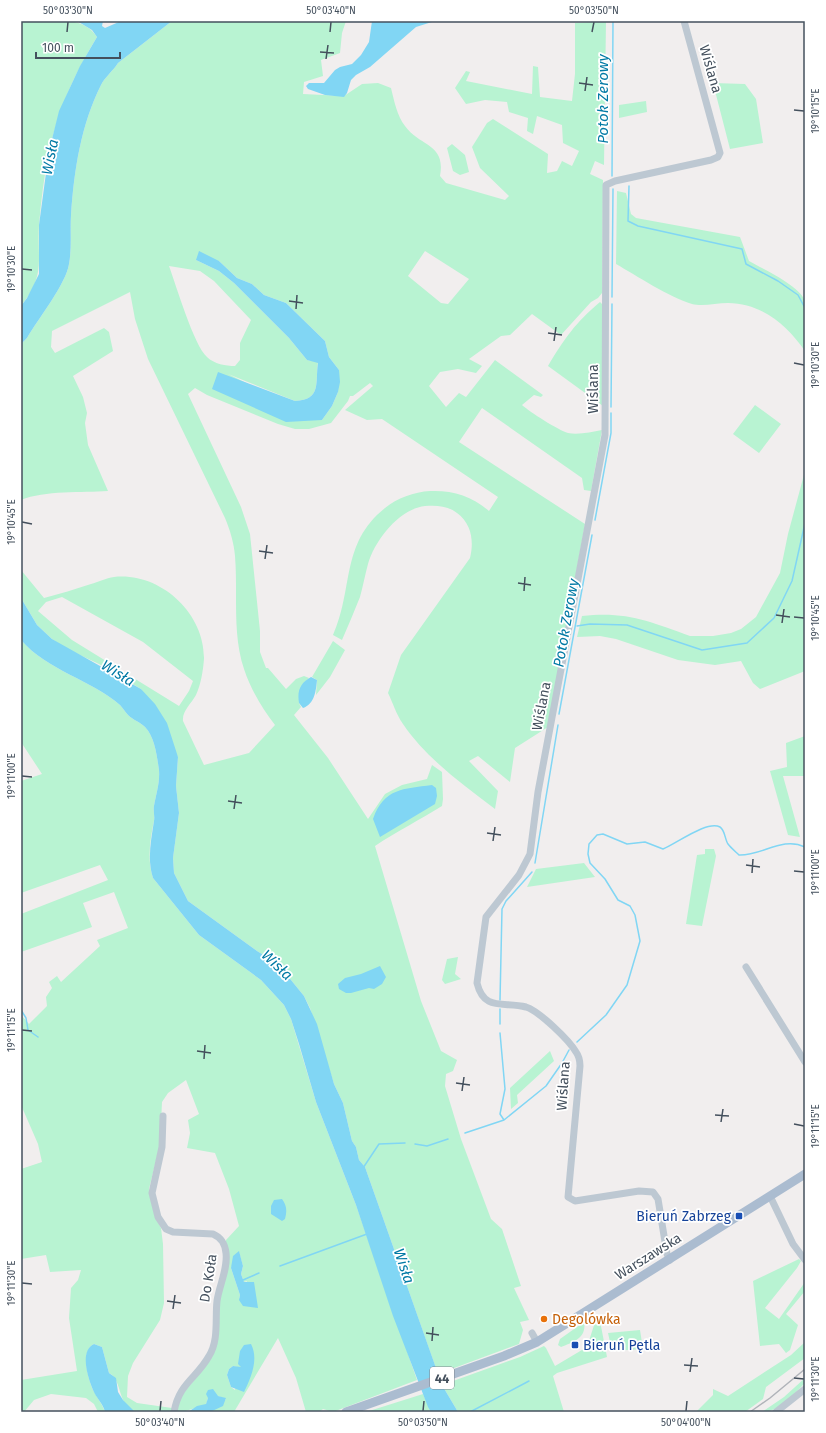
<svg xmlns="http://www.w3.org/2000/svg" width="826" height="1433" font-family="'Fira Sans',sans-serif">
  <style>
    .green { fill: #b8f3d2; fill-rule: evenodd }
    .water { fill: #81d6f4 }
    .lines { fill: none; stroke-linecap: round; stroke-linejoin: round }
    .stream { stroke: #81d6f4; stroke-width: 1.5 }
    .minor { stroke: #bdc8d2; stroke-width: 7 }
    .major { stroke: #abbcd0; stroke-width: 9 }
    .rail { stroke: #b0b3b9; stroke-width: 1.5 }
    .ticks { fill: none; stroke: #44505d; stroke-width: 1.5 }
    .transit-dot { fill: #1a4fb4; stroke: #fff; stroke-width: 1.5 }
    .food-dot { fill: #e8710a; stroke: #fff; stroke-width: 1.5 }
    .labels { text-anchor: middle; stroke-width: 3.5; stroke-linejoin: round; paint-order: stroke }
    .shield { fill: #fff; stroke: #7c848e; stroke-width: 1 }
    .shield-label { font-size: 13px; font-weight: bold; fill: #44505d }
    .street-label { font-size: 14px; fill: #44505d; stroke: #fff }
    .transit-label { font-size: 14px; fill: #164399; stroke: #fff; text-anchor: end }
    .food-label { font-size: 14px; fill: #c56008; stroke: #fff; text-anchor: start }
    .water-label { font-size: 15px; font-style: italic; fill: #027aa5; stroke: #fff }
    .neatline { fill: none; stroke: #44505d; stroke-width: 1.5 }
    .ticks-label { font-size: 10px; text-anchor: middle; fill: #44505d }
  </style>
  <rect width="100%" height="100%" fill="#f1eeee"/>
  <path class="green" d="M21,21C45,21 82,13 97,37C74,75 58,109 49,152C44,176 41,201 39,225C37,260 46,275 21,306Z
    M172,21H346L342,33L340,53L321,60L323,76L304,82L303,94L344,96L362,84L378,83L391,88C394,100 397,116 405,126C420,147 446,143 440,176L446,183L505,200L509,196L480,168L472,147L487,123L493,119L548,154L547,173L557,171L562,161L572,166L579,151L563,143L562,125L537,116L533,134L527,131L528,118L509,112L507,102L485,100L466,104L455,88L466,71L470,72L466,81L532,94L533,66L538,67L540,97L572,101L575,74V23L606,21L604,165L595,161L590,174L603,180L602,293L598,298L591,302L561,335L532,314L510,335L501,336L469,359L482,366L476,373L458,369L440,372L429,386L446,407L459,393L466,397L495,360L543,395L541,397L534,395L522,405C530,412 558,430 568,433C579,435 591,432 602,430L591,491L584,490L582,478L482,408L459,442L585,524L548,727L515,748L510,782L478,756L469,761L498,791L495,809C462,784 426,758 403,724C396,714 393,703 388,693L401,655L470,558C474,542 472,524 457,513C448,506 437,505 425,506C399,509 375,540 368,564C365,575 363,586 360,597C354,612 348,626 342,640L333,635C354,589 340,544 385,508C397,498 414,492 430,491C452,490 472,496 489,511L498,497L382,419L367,420L345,410L373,386L370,383L353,396H350L348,401L331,423L309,429H295L278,424L207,395L195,388L188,394L241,507L250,534L260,631V652L266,668H268L286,689L296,679L304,676L309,678L305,682L299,703L301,707L294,715L328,758L368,819L385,794L402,785L427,779L432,765L442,772L443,799L442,806C420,820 397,831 375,846L421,1001L441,1051L457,1060L453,1071L446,1074L445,1086L461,1139L491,1219L502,1229L521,1286L514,1288L529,1320L520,1322L523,1330L519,1344L438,1374L365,1167L359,1160L356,1147L352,1141L343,1103L334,1084L310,1008L304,996L278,964L257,951L188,901L174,873L173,858L179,813L176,786L178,757L141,689L99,664L65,648L52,639L37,625L21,598V570L44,598C60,594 75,589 91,584C98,582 106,578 114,577C160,572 205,613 204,659C203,671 201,684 196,695C191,704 182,711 183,721L204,765L249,753L275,725C262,708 251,690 244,669C232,634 238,593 235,556C234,543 230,530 225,518L148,359L135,319L130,292L52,331L51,347L55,353L104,328L109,332L113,351L73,376L83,397L87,413L85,423L88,445L108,491C82,493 45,490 21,500V344L27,338C38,319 66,284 69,264C72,248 70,231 71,215C74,170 81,125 101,85C105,77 113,71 118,63ZM425,251L469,279L448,304L441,303L408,276ZM196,260L219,261L237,278L252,284L264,295L286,303L325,341L329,357L339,370L338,392L332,406L322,420L228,374L295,401C322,400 315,382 318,362L307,360L289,338L234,283L219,271ZM169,266L200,271L214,281L251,320L240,343V360L235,366C226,366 214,364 207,357C194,346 176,285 169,266ZM62,597L143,642L193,681L189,691L179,706L72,640L38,611L46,602Z
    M713,83L745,84L756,99L763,143L730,149Z
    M646,101L647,112L619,118V105Z
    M452,144L465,155L469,172L460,175L453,171L447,148Z
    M617,191L626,193L631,214L636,218L740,237L749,261C761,268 803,287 805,302C808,317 805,335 805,351C787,325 761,303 728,303C716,303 703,307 692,304C669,297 637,276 616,264Z
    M600,302L603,305V406L548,366C564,339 576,322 600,302Z
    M755,405L781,424L759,453L733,434Z
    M805,471V671L760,689L753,683L741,661L715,665L678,660L616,639L600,636L577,637L582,616C626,611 649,621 690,636H713L731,633L741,629L756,617L780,573L788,534Z
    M21,640C48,671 90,679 120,705C123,708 125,712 128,715C133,720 140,722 145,727C155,737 157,757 159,770C160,783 156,794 154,806C153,811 155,816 154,821C150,840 147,860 153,878L199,935L261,980L284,1005L291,1019L316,1102L356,1205L417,1380L333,1412L323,1409L319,1412H306L296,1378L278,1338L234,1412H210L226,1399L218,1396L208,1398L206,1405C194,1407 189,1412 176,1412L178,1400L211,1359L226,1240L239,1226L229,1189L215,1153L187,1148L190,1133L188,1120L199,1114L186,1080L168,1093L162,1102L160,1144L149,1189L155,1216L161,1228L163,1244L164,1303L160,1320L133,1363L128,1376L127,1397L137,1403L172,1408V1412C161,1412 147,1414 137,1412C117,1408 123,1380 109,1373L102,1347L94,1344C80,1351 88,1378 93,1390C97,1398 102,1403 105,1412H98L94,1404L86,1398L51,1394L34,1400L24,1412H21V1380L77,1371L69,1318L71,1288L78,1280L81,1270L50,1272L46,1255L21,1259V1169L42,1162L38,1144L21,1105V1015L29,1024L47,1006L46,997L52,988L49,982L57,976L61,982L100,946L97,940L128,928L114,892L83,903L92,927L21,952V914L108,880L100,865L21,893V781L42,774L21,742ZM239,1252L243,1266L241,1274L244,1282L247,1281L239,1300L240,1295L231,1268ZM233,1366L241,1368L235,1390L231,1387L227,1375L229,1369Z
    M333,641L345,650L330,677L316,695L317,680L312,677Z
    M805,736V776H783L800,837L788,835L770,771L787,767L786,743Z
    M705,849H714L716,856L702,926L686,924L697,855L705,854Z
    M584,863L595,877L527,887L536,869Z
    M458,957L455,974L461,979L445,984L442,980L447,959Z
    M550,1051L554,1061L517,1095L518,1103L511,1109L510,1088Z
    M799,1259L801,1261L797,1268L765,1308L779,1319L805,1282V1291L786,1314L798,1325L790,1350L786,1353L779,1344L760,1346L753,1281Z
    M597,1316L600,1321L607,1357L557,1373L553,1376L564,1412H458L442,1385L520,1357L544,1346L546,1348L555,1366L587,1347Z
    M584,1322C587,1338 573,1342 561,1347L558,1345L560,1339Z
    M640,1330L643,1349L612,1351L608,1333Z
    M805,1342V1358L766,1387L763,1399L745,1412H696L713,1395V1389L728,1396L791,1355Z
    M805,1378V1383C793,1395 779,1412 762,1412L784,1397Z
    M423,1394L431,1412H366Z"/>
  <path class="water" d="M77,21H103L102,26L105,28L121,21H172L118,63C113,71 105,77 101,85C81,125 74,170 71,215C70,231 72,248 69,264C66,284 38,319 27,338L21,344V306L27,298L39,274V225L49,151L59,111L80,66L97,37L92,30Z
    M372,21H435L416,27L370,67L356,75L351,80L347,93L344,97L325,95L308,89L306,86L309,83H324L335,70L340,67L352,64L361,55L369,42Z
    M199,251L219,261L237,278L252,284L264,295L286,303L325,341L329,357L339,370L340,382L338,392L332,406L322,420L286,422L212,389L218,372L295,401C322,400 315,382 318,363L307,360L289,338L234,283L219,271L196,260Z
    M21,598L37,625L52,639L141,689L155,704L167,723L178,757L176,786L179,813L173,858L174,873L188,901L257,951L278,964L304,996L317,1024L334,1084L343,1103L352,1141L356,1147L359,1160L365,1167L442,1385L458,1412H431L428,1407L393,1316L356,1205L316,1102L299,1044L291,1019L284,1005L261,980L199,935L153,878C147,860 151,840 154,821C155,816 153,811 154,806C156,794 160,783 159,770C157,757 155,737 145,727C140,722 133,720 128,715C125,712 123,708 120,705C90,679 48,671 21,640Z
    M311,677L317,680C316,690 315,704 303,708L299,703C297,691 300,683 311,677Z
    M432,785L436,788L437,796L435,804L380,837L373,819C384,788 403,789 432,785Z
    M380,966L386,977L382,984L374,989L369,988L351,993H346L339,989L338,984L345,978L361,974Z
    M282,1199C287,1206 287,1211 285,1219L282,1221L271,1214V1206L274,1200Z
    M239,1251L243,1266L241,1274L244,1282H254L258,1308L243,1306L239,1300L240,1295L231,1268L233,1256Z
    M94,1344L102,1347L109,1373L116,1378L118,1392L123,1400L135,1412H105C103,1403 96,1398 93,1390C88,1378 79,1351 94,1344Z
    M251,1344C259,1359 251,1378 244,1392L231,1387L227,1375L229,1369L233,1366L241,1367L238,1364L240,1351L244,1345Z
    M213,1389L218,1396L226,1398L223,1406L210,1412H188L197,1406L206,1404L208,1398L206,1394L208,1390Z"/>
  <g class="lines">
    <path class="stream" d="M612,176L613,21
      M629,186L628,221L638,226L742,249L746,264L778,281L798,295L805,308
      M612,297L613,189
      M611,407L612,304
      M595,520L611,433V413
      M577,626L590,624L627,625L702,650L747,643L774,618L792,581L805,523
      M559,714L592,535
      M535,863L558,725
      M500,1000L502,909L506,901L532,872
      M21,1010L26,1018L28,1030L38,1037
      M500,1024V1009
      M500,1033L505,1089L500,1114L504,1120
      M577,1042L606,1015L627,985L640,941L635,915L630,906L618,900L605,879L590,863L588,854L589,844L597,835L603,834L627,844L645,842L663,849C676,844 707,820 720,827C725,830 725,840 728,844C731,848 736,852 739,855C762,856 782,836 805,847
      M465,1133L504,1120L546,1086L562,1063L569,1050
      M415,1144L427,1146L448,1139
      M363,1168L379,1144L405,1143
      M280,1266L367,1234
      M243,1280L259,1273
      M470,1412L529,1381"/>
    <path class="minor" d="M746,967L805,1062
      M163,1116L162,1147L152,1193L158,1217L166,1229L173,1232L213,1234C222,1238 225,1244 226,1253C228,1269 219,1286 217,1301C215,1319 219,1340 209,1356C197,1378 179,1383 174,1412
      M770,1196L793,1244L805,1260
      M670,1260L667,1254L658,1199L653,1192L639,1191L575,1201L568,1197L580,1066C580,1061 579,1056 576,1052C569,1040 539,1011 526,1007C504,1001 484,1012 477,983L486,917L519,875L530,854L538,792L605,435L606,185L615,181L711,160L718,157L720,153L684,21
      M532,1333L537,1342
      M776,1412L805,1389"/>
    <path class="major" d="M346,1412L504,1356L537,1342L805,1174"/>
    <path class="rail" d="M750,1412L770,1398L805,1369"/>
  </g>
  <path class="ticks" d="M67,32L68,22M330,32L331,22M592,32L594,22M320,52L334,53M326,59L328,45M579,83L593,85M585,91L587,77M794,110L804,111M22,269L32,270M289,301L303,303M296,309L297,295M548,333L562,335M554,341L556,327M794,363L804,365M22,522L32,524M259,551L273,553M265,559L267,545M518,583L531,585M524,591L525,577M776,615L790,617M794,617L804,618M782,623L784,609M22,776L32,777M228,801L242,803M234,809L236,795M487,833L501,835M493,841L495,827M746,865L760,867M794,871L804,872M752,873L753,859M22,1030L32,1031M197,1051L211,1053M204,1059L205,1045M456,1083L470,1085M462,1091L464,1077M715,1115L729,1116M721,1122L723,1109M794,1124L804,1126M22,1283L32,1284M167,1301L181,1303M173,1309L175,1295M426,1333L439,1335M432,1341L433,1327M684,1365L698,1366M690,1372L692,1358M794,1378L804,1379M160,1411L161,1401M423,1411L424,1401M686,1411L687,1401"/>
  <g class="transit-dot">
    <rect x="735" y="1212" width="8" height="8" rx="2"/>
    <rect x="571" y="1341" width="8" height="8" rx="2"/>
  </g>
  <circle class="food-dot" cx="544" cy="1319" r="4"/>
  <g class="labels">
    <rect class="shield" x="430" y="1367" width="24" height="22" rx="3"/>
    <g class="shield-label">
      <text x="442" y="1383">44</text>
    </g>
    <g class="street-label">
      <text transform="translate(711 69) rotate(74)" y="5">Wiślana</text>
      <text transform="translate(593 389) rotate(-90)" y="5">Wiślana</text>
      <text transform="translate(541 706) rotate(-79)" y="5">Wiślana</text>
      <text transform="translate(563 1086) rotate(-86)" y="5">Wiślana</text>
      <text transform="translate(648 1256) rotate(-32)" y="5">Warszawska</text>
      <text transform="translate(208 1278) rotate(-81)" y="5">Do Koła</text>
    </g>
    <g class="transit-label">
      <text x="731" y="1221">Bieruń Zabrzeg</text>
      <text x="583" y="1350" text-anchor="start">Bieruń Pętla</text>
    </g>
    <g class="food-label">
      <text x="552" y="1324">Degolówka</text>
    </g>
    <g class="water-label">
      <text transform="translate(603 99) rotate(-90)" y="5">Potok Zerowy</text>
      <text transform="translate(50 157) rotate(-79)" y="5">Wisła</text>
      <text transform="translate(566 623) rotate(-80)" y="5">Potok Zerowy</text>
      <text transform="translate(118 673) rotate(32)" y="5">Wisła</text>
      <text transform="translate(277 965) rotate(43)" y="5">Wisła</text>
      <text transform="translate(404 1266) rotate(71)" y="5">Wisła</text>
    </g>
  </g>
  <rect width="826" height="1433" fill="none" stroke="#ffffff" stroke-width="44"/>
  <path d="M36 52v6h84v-6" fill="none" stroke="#44505d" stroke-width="2"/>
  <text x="42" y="52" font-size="12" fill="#44505d" stroke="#ffffff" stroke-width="3" paint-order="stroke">100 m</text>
  <rect x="22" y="22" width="782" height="1389" class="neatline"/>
  <g class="ticks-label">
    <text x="68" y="14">50°03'30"N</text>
    <text x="331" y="14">50°03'40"N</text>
    <text x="594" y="14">50°03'50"N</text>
    <text transform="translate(815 111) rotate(-90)" y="4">19°10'15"E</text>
    <text transform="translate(11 269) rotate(-90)" y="4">19°10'30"E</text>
    <text transform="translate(815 365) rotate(-90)" y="4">19°10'30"E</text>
    <text transform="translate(11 522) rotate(-90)" y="4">19°10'45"E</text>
    <text transform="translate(815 618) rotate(-90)" y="4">19°10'45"E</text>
    <text transform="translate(11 776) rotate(-90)" y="4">19°11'00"E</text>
    <text transform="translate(815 872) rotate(-90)" y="4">19°11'00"E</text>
    <text transform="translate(11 1030) rotate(-90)" y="4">19°11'15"E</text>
    <text transform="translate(815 1126) rotate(-90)" y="4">19°11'15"E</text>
    <text transform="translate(11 1283) rotate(-90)" y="4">19°11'30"E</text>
    <text transform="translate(815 1379) rotate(-90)" y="4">19°11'30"E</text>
    <text x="160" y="1426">50°03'40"N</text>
    <text x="423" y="1426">50°03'50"N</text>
    <text x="686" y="1426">50°04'00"N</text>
  </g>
</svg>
